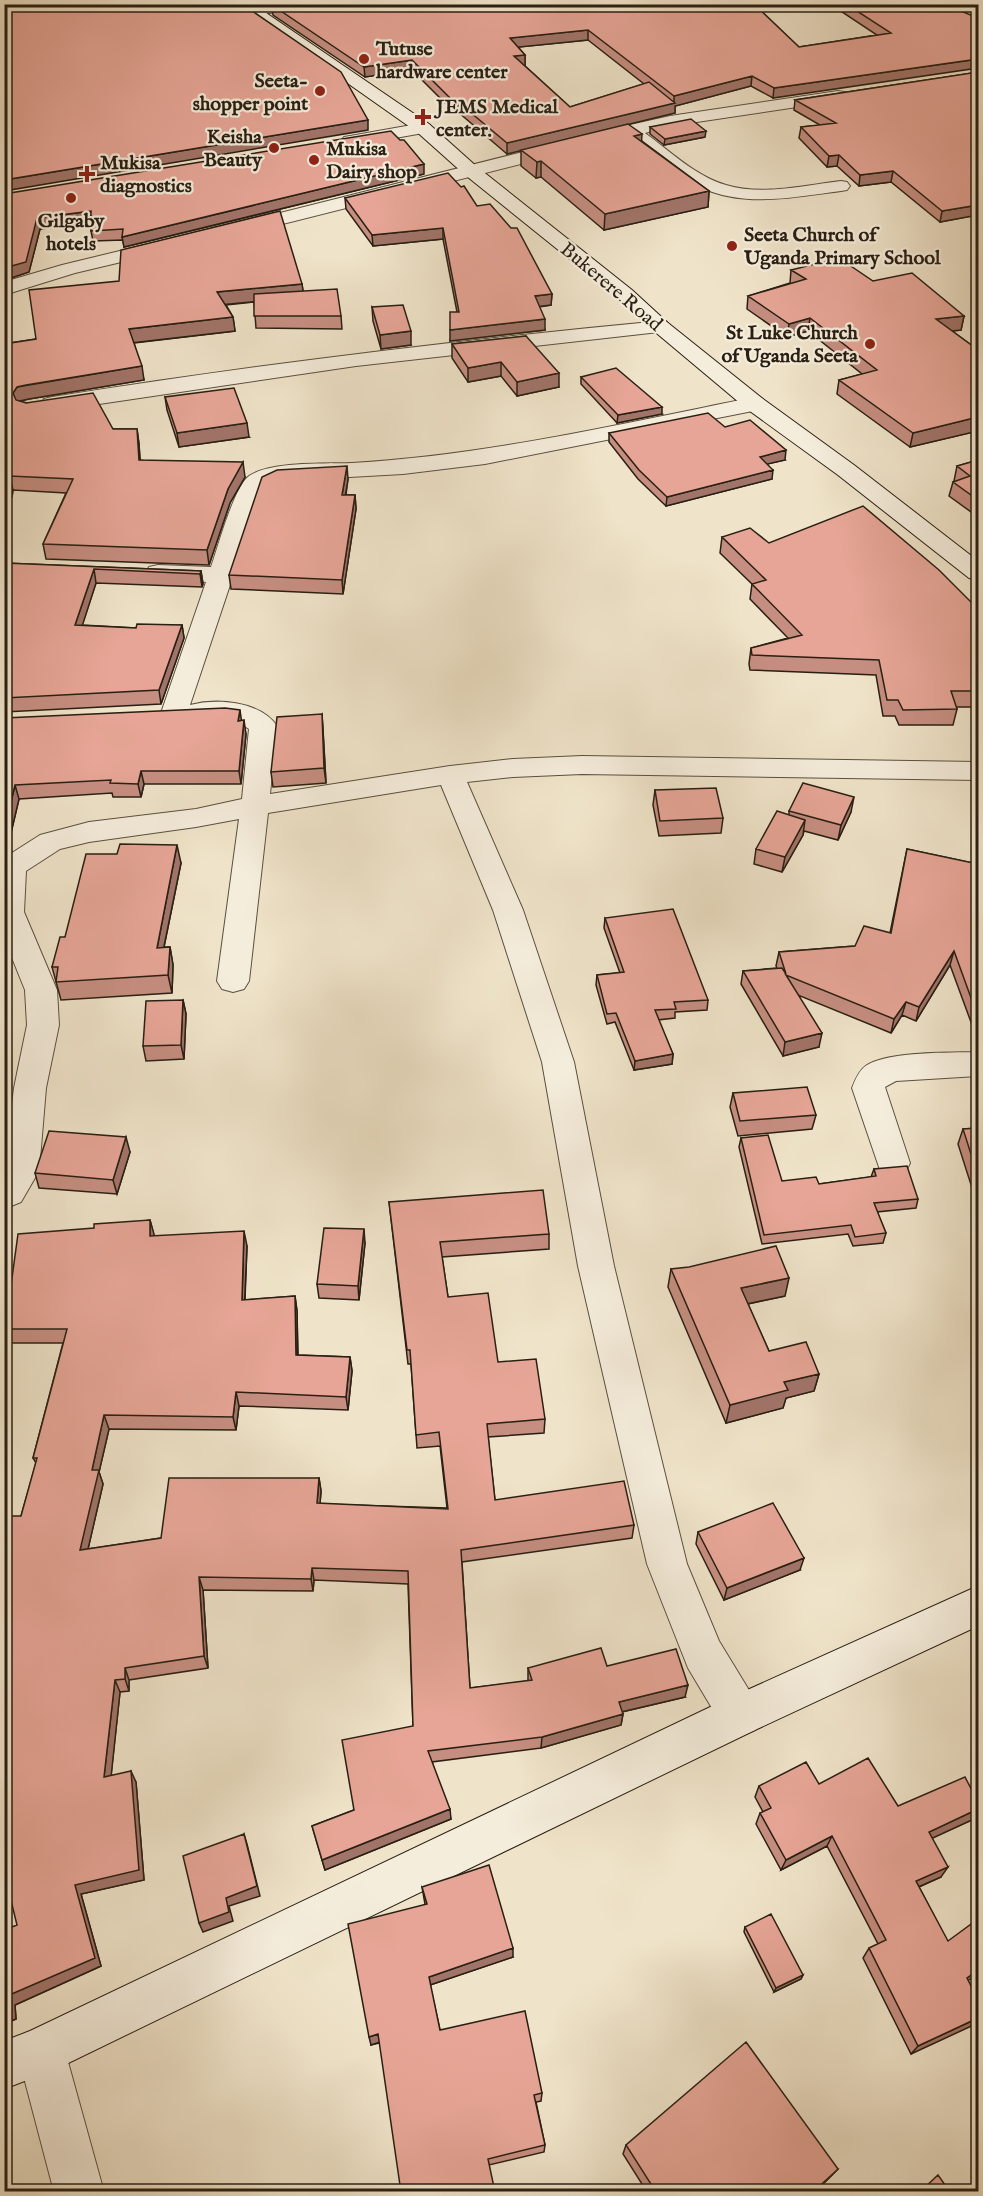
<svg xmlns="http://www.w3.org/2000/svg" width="983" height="2196" font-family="'IM FELL English',serif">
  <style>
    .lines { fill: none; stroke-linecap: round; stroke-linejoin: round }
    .street-casing { stroke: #5a5040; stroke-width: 2 }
    .secondary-casing { stroke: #291f13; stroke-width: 2 }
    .street { fill: #f5eddc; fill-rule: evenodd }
    .secondary { fill: #f5eddc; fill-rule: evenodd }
    .wall { fill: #c68e81; stroke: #291f13; stroke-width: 1.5; fill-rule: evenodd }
    .shaded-wall { fill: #a17469; stroke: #291f13; stroke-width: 1.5 }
    .building { fill: #e6a596; stroke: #291f13; stroke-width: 1.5 }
    .poi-dot { fill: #8f2418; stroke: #f5eddc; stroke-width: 2 }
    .labels { text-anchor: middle; stroke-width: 4.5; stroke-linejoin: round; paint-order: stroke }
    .far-poi-label { font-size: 20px; font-weight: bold; fill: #291f13; stroke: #f5eddc; text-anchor: start }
    .far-street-label { font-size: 20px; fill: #291f13; stroke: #f5eddc }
  </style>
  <rect width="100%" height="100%" fill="#efe3c9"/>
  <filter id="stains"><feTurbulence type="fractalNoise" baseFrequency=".00333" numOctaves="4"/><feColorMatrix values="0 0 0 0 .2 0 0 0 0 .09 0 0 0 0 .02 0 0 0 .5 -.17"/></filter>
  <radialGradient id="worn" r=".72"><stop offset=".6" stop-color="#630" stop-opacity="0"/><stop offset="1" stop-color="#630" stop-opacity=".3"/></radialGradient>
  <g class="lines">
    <g class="street-casing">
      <path id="street" d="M317,4L310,9L249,15L241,10L244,7Z
        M838,91L844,92L846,96L844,100L670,126L645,133C670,151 695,176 726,185C762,196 805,185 841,181L847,182L850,186L847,190L841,191C795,197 744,208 700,187C673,174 651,154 628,137L239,235L232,233L229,229L232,225L630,125L670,116Z
        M423,123L429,124L432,128L429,132L350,146L344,145L341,141L344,137L350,136Z
        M165,240L172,242L175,246L172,250L75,273L4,295V282L62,265Z
        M661,321L668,323L671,327L668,331L356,366L52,411L44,409L41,404L44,399L52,397C254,365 457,340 661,321Z
        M755,397L763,399L766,404L763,409L485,464L403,474L278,481L262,489L190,705C217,698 260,701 277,726L270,794L450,766L513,759L582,756L978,762V780L582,774L513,777L467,782L523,910L574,1062L614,1266L687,1564L719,1641L755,1700L761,1715L755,1730L740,1736L725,1730L688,1668L647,1564L578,1266L542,1062L493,910L441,785L268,813L249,981L244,989L233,992L222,989L217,981L239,819L196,827L89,842L60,849L26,871L24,912L57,990L59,1025L46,1088L39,1171L21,1202L4,1209V1170L14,1088L27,1025L25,990L4,938V858L40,835L89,822L196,809L242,799L249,729C229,713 206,727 185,717L174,721L165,719L161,713L206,582L149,577L146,572L149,567L158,565L211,567C218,547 234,487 249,476C271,461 325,464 352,463C488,455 621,424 755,397Z
        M978,1052V1076L896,1081L885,1087L910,1163L905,1173L893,1176L881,1173L852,1088C855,1080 859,1070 867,1065C891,1051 949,1053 978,1052Z
        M41,2027L58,2034L65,2051L104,2192H54L17,2051L24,2034Z"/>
    </g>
    <g class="secondary-casing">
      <path id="secondary" d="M235,4H253L429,124L476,166L632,290L668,323L763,399L854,465L978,561V580L969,578L838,475L747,409L654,331L618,298L464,174L417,132Z
        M978,1586V1626L755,1730L58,2068L4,2089V2041L30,2031L725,1700Z"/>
    </g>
    <use href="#street" class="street"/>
    <use href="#secondary" class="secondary"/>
  </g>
  <path class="wall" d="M280,4H755L754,5L799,47L877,35L830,4H944L773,98L751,86L675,106V113L628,124L642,141L709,191L708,207L604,230L541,177L536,178L521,166V150L507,154L458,112H454L412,70L365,77L273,15L272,5ZM588,40L644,84L570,107L524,65H525V55L518,47Z
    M957,4H978V15Z
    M978,72V215L940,222L891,182L859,186L837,166L827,167L799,138L801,127L820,125L794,110L795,100Z
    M650,127L705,137L664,145L650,134Z
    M424,174L124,247L123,240L93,241L91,231V222L40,229L29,272L11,278H4V194Z
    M345,198L477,206L552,294L551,305L539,307L545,330L450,341L457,312L443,239L373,246L346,209Z
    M791,270L873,281L964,316L961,330L952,331L978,350V431L910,447L837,394L839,380L862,374L808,331L787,337L747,309L748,296L790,283Z
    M302,284L303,291L341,316L342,329L256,328L254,302L226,305L233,317L235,331L134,343L144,380L29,399L20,401L113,429H137L139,444L140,460L245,477L230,503L209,565L46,559L43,544L66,493L13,490L12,497H4V344L36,339Z
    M372,307L411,345L381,349L373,321Z
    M526,336L559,387L517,396L501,376L468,382L452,358V344Z
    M581,377L662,414L617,423L581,384Z
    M165,397L249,437L179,447L167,410Z
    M725,427L785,460L767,464L772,479L666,506L638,479L609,442V433Z
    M978,460V517L949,496L953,482L955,481H954L957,466Z
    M348,479L346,495H355L356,509L343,594L231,589L229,575Z
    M722,537L769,543L978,609V707H956L957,709L953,725H899L895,716H883L876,675L750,670L749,664L751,648L788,638L750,599L752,584L720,553Z
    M4,563L201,571L203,584L202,587L96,583L82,625L136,628L182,625L184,638L161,704L4,712Z
    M322,714L326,783L273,787L271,772Z
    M4,718L241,721L246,734L241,784H144L141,797H113L112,793L19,799L6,854Z
    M655,790L723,818L721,833L659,836L653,805Z
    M789,811L851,812L838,840L804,831L803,835L782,872L754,864L756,849L789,815Z
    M907,849L978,864V1033H975L950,965L916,1021L902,1015L891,1033L798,995L819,1047L783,1056L741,984L743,971L777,968L776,966L779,952L855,946L890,933Z
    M181,863L164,947H170L173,965L172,993L61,1000L52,967L65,937Z
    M605,918L708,1000L707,1010L675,1012V1018L658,1020L673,1054L672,1064L634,1070L615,1022L607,1024L596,985L597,975L620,973L604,928Z
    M183,1000L186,1014L184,1059L146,1061L143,1046Z
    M733,1093L816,1115L812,1129L738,1136L730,1107Z
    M978,1128V1190L973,1191L958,1144L963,1129Z
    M741,1138L782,1181L819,1184L871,1177L874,1169L918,1199L916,1208L877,1212L886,1233L883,1243L853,1246L848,1234L762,1244L739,1147Z
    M130,1152L117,1194L39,1188L35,1173Z
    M389,1202L549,1234V1249L442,1257L448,1297L498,1362L545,1419L544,1433L488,1437L495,1500L634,1525L632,1538L462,1562L470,1688L528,1681V1668L607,1666L685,1697L622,1712L623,1714L621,1725L541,1748L432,1762L451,1819L325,1870L312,1826L354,1810L413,1726L408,1584L314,1580L313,1591L203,1590L208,1668L129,1680V1691L120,1692L111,1775L136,1782L144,1880L81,1894L101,1966L15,2005L16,2019L4,2024L17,1925L21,1516L36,1463L33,1458L63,1343H11L5,1329L94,1228L150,1220L154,1236L247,1246L245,1300L295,1296L297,1311L298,1355L350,1357L352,1371L348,1410L239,1406L236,1430L109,1429L99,1472L103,1484L88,1549L161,1538L319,1478L321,1491L320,1504L447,1508L440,1446L417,1448L411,1364H408Z
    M365,1243L359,1300L319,1298L317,1284Z
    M671,1269L785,1296L748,1304L769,1351L819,1374L814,1391L786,1398L783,1408L726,1423L668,1287Z
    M698,1532L800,1570L724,1600L696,1544Z
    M819,1784L898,1806L974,1819L932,1838L941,1877L919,1887L978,2000L911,2054L863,1958L869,1948L878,1944L827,1846L781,1870L756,1824L760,1813L763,1812L755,1797L759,1786Z
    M422,1887L513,1957L430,1985L440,2030L542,2093L541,2101L536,2102L545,2145L544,2152L489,2165L379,2043L371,2045L425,1904Z
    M745,1927L803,1975L801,1979L774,1992L744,1932Z
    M626,2145L838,2169L815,2192H647L623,2154Z"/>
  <path class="shaded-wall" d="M588,30V40L510,48V38Z
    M525,55V65L514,66V56Z
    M978,59V68L773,98L774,88Z
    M412,60V70L365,77L364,67Z
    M752,76L751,86L675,106V113L507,154V143L674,103V96Z
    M454,102H458V112H454Z
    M368,120V130L4,191V180Z
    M706,131L705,137L664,145L665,139Z
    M642,134L641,150L634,136Z
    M839,155L837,166L827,167L829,156Z
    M541,161V177L536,178L537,162Z
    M424,164V174L124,247L122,237Z
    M893,171L891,182L859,186L860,175Z
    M709,191L708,207L604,230L605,214Z
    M978,205V215L940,222L942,211Z
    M91,211L92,222L40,229L29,272L11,278L8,267L37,218Z
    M443,228V239L373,246L372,235Z
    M302,284L304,297L219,305L217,292Z
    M552,294L551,305L535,307V296Z
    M964,316L961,330L933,333L936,319Z
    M233,317L235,331L131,343L129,329Z
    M810,318L808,331L787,337L789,324Z
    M545,319V330L450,341V330Z
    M411,331V345L381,349L380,335Z
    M501,362V376L468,382V368Z
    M142,366L144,380L29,399L20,401L16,407L13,393L17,387Z
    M559,373V387L517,396V382Z
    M662,407V414L617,423L618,415Z
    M978,417V431L910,447L913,433Z
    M247,423L249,437L179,447L177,433Z
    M137,429L139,444L141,475L139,460Z
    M786,450L785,460L759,466L760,457Z
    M243,462L245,477L230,503L209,565L207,550L228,489Z
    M347,466L348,479L343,509L342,495Z
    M773,470L772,479L666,506L667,497Z
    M10,476L13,490L12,497L8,482Z
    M355,495L356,509L343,594L342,580Z
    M94,569L96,583L78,639L75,625Z
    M201,571L203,584L202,587L200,574Z
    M182,625L184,638L161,704L159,690Z
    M240,710L242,724L238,721Z
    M322,714L323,729L326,783L324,768Z
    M244,720L246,734L241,784L239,771Z
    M141,771L144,784L141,797L138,784Z
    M15,785L19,799L6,854L4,855V831Z
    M854,797L851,812L838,840L841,825Z
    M805,820L803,835L782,872L785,857Z
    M177,845L181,863L160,966L157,948Z
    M170,947L173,965L172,993L168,975Z
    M954,951L950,965L916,1021L919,1007Z
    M183,1000L186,1014L184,1059L181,1045Z
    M906,1002L902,1015L891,1033L894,1019Z
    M822,1033L819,1047L783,1056L785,1042Z
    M673,1054L672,1064L634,1070L635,1061Z
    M126,1137L130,1152L117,1194L113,1180Z
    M150,1220L154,1234V1251L150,1236Z
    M364,1229L365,1243L359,1300L358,1286Z
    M244,1231L247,1246L244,1315L242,1300Z
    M789,1278L785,1296L737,1306L741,1288Z
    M295,1296L297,1311L298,1369L296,1355Z
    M350,1357L352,1371L348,1410L346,1397Z
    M819,1374L814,1391L786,1398L783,1408L726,1423L730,1405L784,1382Z
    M236,1392L239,1406L236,1430L233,1417Z
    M104,1415L109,1429L99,1472L103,1484L85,1562L80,1550L92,1470Z
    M319,1478L321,1491L319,1516L317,1503Z
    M804,1558L800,1570L724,1600L727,1588Z
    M312,1568L314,1580L313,1591L311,1579Z
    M199,1577L203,1590L208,1668L204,1656Z
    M125,1668L129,1680V1691L125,1679Z
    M115,1680L120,1692L110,1787L104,1777Z
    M688,1685L685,1697L617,1713L619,1702Z
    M623,1714L621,1725L541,1748L542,1737Z
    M131,1771L136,1782L144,1880L81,1894L101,1966L15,2005L16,2019L4,2024V2013L7,1996L75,1885Z
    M450,1809L451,1819L325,1870L322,1860Z
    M978,1809V1813L974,1819L922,1843L929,1832Z
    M244,1834L247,1844L260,1896L229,1906L233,1921L203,1932L199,1923Z
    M832,1836L827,1846L781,1870L786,1860Z
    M948,1867L941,1877L909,1891L916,1881Z
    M513,1948V1957L430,1985L429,1977Z
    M978,1970V1973L960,1987L967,1978Z
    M803,1975L801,1979L774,1992L776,1988Z
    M978,2018V2023L911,2054L918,2046Z
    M378,2034L380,2042L371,2045L369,2037Z
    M838,2169L815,2192H813Z"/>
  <path class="building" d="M4,4H242L341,72L368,120L4,180Z
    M280,4H754L799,47L891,33L846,4H944L978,18V59L774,88L752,76L674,96L588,30L510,38L525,55L514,56L570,107L649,82L675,103L507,143L458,102H454L412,60L364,67L272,5Z
    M978,72V205L942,211L893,171L860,175L839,155L829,156L801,127L836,123L795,100Z
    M691,119L706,131L665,139L650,127Z
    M628,124L642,134L634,136L709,191L605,214L541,161L537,162L521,150Z
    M391,131L400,140H404L424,164L122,237L123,229L91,231V211L37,218L26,262L8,267H4V194Z
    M448,173L461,187L464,186L477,206L490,204L511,228H517L552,294L535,296L545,319L450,330V312H459L443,228L372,235L345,198Z
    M280,211L302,284L217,292L233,317L129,329L142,366L26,385L17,387L13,393L16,400L26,403L93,393L113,429H137L139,460L243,462L228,489L207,550L43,544L73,479L10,476L8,482H4V344L36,339L29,290L119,281L121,250Z
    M839,258L873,281L912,273L964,316L936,319L978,350V417L913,433L839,380L877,370L810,318L789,324L748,296L806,279L791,270Z
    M337,289L341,316H254V294Z
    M403,305L411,331L380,335L372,307Z
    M526,336L559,373L517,382L501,362L468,368L452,344Z
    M616,368L662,407L618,415L581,377Z
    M234,388L247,423L177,433L165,397Z
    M708,413L725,427L750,420L786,450L760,457L773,470L667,497L639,470L609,433Z
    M978,460V500L953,482L970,476L957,466Z
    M347,466L342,495H355L342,580L229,575L262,477L277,470Z
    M863,506L939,570L978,609V691H951L957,709L903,710L898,700H887L879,660L752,655L751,648L802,635L752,584L766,580L722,537L750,528L769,543Z
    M4,563L201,571L200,574L94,569L75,625L136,628L137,624L182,625L159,690L4,698Z
    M225,708L240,710L238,721L244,720L239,771H141L138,784L110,783L111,780L15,785L4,831V718Z
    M322,714L324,768L271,772L277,717Z
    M803,783L854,797L841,825L789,811Z
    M716,788L723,818L660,821L655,790Z
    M777,811L805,820L785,857L756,849Z
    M120,844L177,845L157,948L170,947L168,975L56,982L58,967H52L60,937H65L86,854H117Z
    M907,849L978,864V1017L954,951L919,1007L906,1002L894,1019L786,975L822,1033L785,1042L743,971L782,968L786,974L779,952L855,946L864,926L891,933Z
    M673,909L708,1000L674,1002L676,1009L655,1010L673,1054L635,1061L616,1013L607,1014L597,975L624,972L605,918Z
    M183,1000L181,1045L143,1046L146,1001Z
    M807,1087L816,1115L740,1121L733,1093Z
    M978,1128V1176L963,1129Z
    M49,1131L126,1137L113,1180L35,1173Z
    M768,1135L782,1181L816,1177L819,1184L876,1176L874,1169L907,1166L918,1199L874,1203L886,1233L855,1237L851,1225L764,1235L741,1138Z
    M543,1190L549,1234L440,1242L448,1297L488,1293L498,1362L536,1359L545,1419L487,1424L495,1500L624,1481L634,1525L461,1550L470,1688L532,1680L528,1668L601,1648L607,1666L676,1649L688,1685L619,1702L623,1714L542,1737L428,1751L450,1809L322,1860L312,1826L354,1810L342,1740L413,1726L408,1571L312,1568L311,1579L199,1577L204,1656L125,1668V1679L115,1680L104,1777L131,1771L139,1870L75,1885L95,1958L7,1996L9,2011L4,2013V1930L17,1925L4,1872V1516H21L37,1458H33L67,1329H5L18,1234L94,1228V1224L150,1220V1236L244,1231L242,1300L295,1296L296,1355L350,1357L346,1397L236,1392L233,1417L104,1415L92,1470H99L80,1550L161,1538L169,1478H319L317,1503L448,1509L439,1432L416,1435L410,1350H407L389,1202Z
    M324,1228L364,1229L358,1286L317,1284Z
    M776,1246L789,1278L741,1288L769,1351L806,1342L819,1374L784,1382L788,1390L730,1405L671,1269L689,1267Z
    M773,1503L804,1558L727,1588L698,1532Z
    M868,1758L898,1806L965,1777L978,1802V1809L929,1832L948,1867L916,1881L948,1941L978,1919V1970L967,1978L978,2000V2018L918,2046L869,1948L886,1940L832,1836L786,1860L760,1813L771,1808L759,1786L806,1762L819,1784Z
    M244,1834L257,1886L226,1898L229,1912L199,1923L183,1856Z
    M489,1865L513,1948L429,1977L440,2030L525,2011L542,2093L534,2095L545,2145L488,2159L495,2192H401L378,2034L369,2037L348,1924L427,1904L422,1887Z
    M771,1914L803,1975L776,1988L745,1927Z
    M746,2042L838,2169L813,2192H656L626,2145Z
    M938,2175L950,2192H920Z"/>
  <g class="poi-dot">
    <circle cx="364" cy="59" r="6"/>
    <circle cx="320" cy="91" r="6"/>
    <path d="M420 108h6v6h6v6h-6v6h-6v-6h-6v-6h6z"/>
    <circle cx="274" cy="148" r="6"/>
    <circle cx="314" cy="160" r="6"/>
    <path d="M84 165h6v6h6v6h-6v6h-6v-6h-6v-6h6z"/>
    <circle cx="71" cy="198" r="6"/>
    <circle cx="732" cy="246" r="6"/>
    <circle cx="870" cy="344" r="6"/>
  </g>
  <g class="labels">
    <g class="far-poi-label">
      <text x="376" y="55">Tutuse<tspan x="376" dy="23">hardware center</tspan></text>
      <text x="308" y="87" text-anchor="end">Seeta-<tspan x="308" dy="23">shopper point</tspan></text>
      <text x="436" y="113">JEMS Medical<tspan x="436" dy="23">center.</tspan></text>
      <text x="262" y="143" text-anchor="end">Keisha<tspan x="262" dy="23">Beauty</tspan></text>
      <text x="326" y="155">Mukisa<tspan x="326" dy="23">Dairy shop</tspan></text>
      <text x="100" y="169">Mukisa<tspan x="100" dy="23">diagnostics</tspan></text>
      <text x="71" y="227" text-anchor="middle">Gilgaby<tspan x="71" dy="23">hotels</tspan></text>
      <text x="744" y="241">Seeta Church of<tspan x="744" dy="23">Uganda Primary School</tspan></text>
      <text x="858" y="339" text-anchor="end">St Luke Church<tspan x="858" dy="23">of Uganda Seeta</tspan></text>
    </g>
    <g class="far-street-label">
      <text transform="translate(612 286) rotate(40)" y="7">Bukerere Road</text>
    </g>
  </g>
  <rect width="983" height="2196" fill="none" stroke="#efe3c9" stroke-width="24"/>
  <rect x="6" y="6" width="971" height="2184" fill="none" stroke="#291f13" stroke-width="3"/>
  <rect x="12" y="12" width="959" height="2172" fill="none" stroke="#291f13" stroke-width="1.5"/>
  <rect width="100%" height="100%" filter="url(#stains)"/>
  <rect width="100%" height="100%" fill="url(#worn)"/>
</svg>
